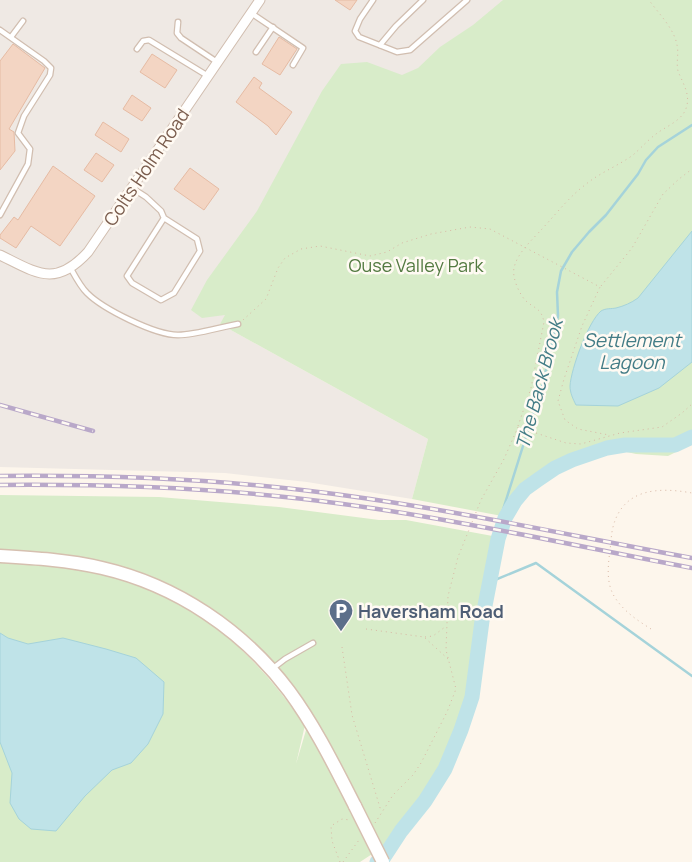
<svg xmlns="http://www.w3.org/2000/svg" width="692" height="862" font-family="Manrope,sans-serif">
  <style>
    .industrial { fill: #efe9e4 }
    .green { fill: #d8ecc9; fill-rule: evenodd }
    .water { fill: #bfe3e8; stroke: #a5d3da }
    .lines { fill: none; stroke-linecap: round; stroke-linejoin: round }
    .stream { stroke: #a5d3da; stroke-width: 2.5 }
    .river { stroke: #bfe3e8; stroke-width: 15 }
    .building { fill: #f3d5c3; stroke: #e6bba3 }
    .lane-casing { stroke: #d1beb0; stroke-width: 7 }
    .street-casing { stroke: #d1beb0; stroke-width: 11 }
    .secondary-casing { stroke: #d6c0b0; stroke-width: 15 }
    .path { stroke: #d9b8a5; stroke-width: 1; stroke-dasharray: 1 4; stroke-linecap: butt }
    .lane { stroke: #fff; stroke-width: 4.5 }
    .street { stroke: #fff; stroke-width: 9 }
    .secondary { stroke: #fff; stroke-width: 12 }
    .rail-casing { stroke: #b9a8c9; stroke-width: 4.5 }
    .rail { stroke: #fffaf3; stroke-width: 2.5; stroke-dasharray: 8; stroke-linecap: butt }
    .secondary-bridge-casing { stroke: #d6c0b0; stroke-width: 15; stroke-linecap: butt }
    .secondary-bridge { stroke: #fff; stroke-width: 12 }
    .labels { text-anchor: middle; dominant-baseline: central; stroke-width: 5; stroke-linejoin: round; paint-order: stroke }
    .street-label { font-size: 18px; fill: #7a5c4d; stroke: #fffaf3 }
    .park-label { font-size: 18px; fill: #537a41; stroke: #fffaf3 }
    .service-label { font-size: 18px; font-weight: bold; fill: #4e5e75; stroke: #fffaf3; text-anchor: start }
    .water-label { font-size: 19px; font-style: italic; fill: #437c86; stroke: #fffaf3 }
  </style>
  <rect width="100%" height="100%" fill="#fdf6ec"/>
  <path class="industrial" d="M0 0H536L220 324 428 439 412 499 307 482 225 473 0 467Z"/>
  <g class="green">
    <path d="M503 0H692V442L688 446 668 456 636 454 604 447 544 471 504 507 502 516 412 499 428 439 220 324 225 315 202 318 191 310 207 280 257 211 322 91 341 64 367 62 402 75 418 68 440 47 473 25Z"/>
    <path d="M0 495 159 497 279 507 379 520H406L498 537 469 695 462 722 449 765 437 785 392 841 360 862H0ZM229 630 309 720 296 764 305 725C281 692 256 661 225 635Z"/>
  </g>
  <g class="water">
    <path d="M692 231V362L659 388 618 406 576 405C573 399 570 393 570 386 571 369 588 322 601 311 606 308 611 309 616 308 624 306 631 303 638 298Z"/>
    <path d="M0 633 8 638 28 644 63 638 106 649 136 658 164 682 163 714 148 744 131 763 112 770 85 796 56 831 31 829 19 819 10 803 12 773 0 742Z"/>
  </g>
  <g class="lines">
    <g class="stream">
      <path d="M502 513 544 379 558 316 557 292 561 271 572 252 589 232 606 215 638 174 646 160 658 147 692 125"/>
      <path d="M490 582 536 563 692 676"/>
    </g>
    <path class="river" d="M377 862 384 857 401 831 425 801 445 769 461 730 472 697 482 621 498 539 505 518 515 501 525 489 539 479 555 468 572 460 607 448 625 445H675L692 437"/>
  </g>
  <g class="building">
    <path d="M335 0H357L350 10Z"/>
    <path d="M279 37 297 49 280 75 262 64Z"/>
    <path d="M13 44 45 68 9 129 14 132 15 151 0 170V61Z"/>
    <path d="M152 54 177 70 165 88 140 72Z"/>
    <path d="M254 77 262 83 259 88 292 112 276 135 268 126 236 102Z"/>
    <path d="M132 95 151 108 142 121 123 109Z"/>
    <path d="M103 122 129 139 121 152 95 135Z"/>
    <path d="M96 153 114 165 102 182 84 170Z"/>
    <path d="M53 166 95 196 60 246 31 226 16 248 0 238V235L14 217 18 220Z"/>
    <path d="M190 168 219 189 204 210 174 189Z"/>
  </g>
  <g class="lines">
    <defs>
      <g id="lane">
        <path d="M373 0 360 19 355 31 359 37 397 52 410 50 467 0"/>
        <path d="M251 13 303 48 293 65"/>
        <path d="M178 22 177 33 181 38 217 62"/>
        <path d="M0 30 44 61 51 68 50 75 24 116 18 133 30 149 28 164 0 215"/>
        <path d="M11 37 23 21"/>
        <path d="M380 45 396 26 423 0"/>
        <path d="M137 49 143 41 149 40 208 76"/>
        <path d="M256 52 273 27"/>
        <path d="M132 188 146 197 161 211 164 218 197 239 200 251 174 293 161 300 132 283 127 276 164 218"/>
        <path d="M70 267C75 276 80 286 87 293 103 309 155 335 178 335 196 335 220 327 238 324"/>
        <path d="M272 669 285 659 313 643"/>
      </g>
      <path id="street" d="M0 255C37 273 55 288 88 252L260 0"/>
      <path id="secondary" d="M0 556C34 558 68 560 102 568 176 585 243 630 289 691 315 726 335 767 355 806"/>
    </defs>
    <use href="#lane" class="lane-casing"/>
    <use href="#street" class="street-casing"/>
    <use href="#secondary" class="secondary-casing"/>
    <g class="path">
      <path d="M601 286 632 248 663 194 679 179 692 169"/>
      <path d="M243 320 266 299 278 268 285 258 301 249 320 246 370 256 387 252 402 243 431 234 470 227 490 229 600 287 582 326 564 379 558 401 565 420 578 429 609 435"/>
      <path d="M518 426 531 388 544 322C541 307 534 309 525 300 519 293 512 278 514 268 517 253 533 239 542 229 556 214 569 197 585 185 599 173 618 166 633 155 641 148 648 140 656 134 665 127 679 122 685 111 692 96 683 84 678 71 676 63 679 53 677 45 674 28 658 13 649 0"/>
      <path d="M366 629 424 637 448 659"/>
      <path d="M651 629C637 620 623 611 614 596 606 582 608 566 610 550 611 543 611 535 613 527 623 488 659 487 692 493"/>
      <path d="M425 637 433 636 445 627"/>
      <path d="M342 647 352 715 381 811"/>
      <path d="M375 823 393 795 413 775 421 763 447 712 456 689 446 650 448 596 458 557 481 500 504 459 518 427 566 443 581 444 620 433 662 427 682 413 692 404"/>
      <path d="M340 862 332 841 331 826 342 819 350 820"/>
      <path d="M343 862 359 840"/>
    </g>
    <use href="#lane" class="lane"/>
    <use href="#street" class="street"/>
    <use href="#secondary" class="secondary"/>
    <defs>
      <g id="rail">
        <path d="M0 405 93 431"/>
        <path d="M0 476C101 475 201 478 302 490 433 505 562 534 692 558"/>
        <path d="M0 485C114 484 229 488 343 504 460 520 576 546 692 568"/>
      </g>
    </defs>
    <use href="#rail" class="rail-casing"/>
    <use href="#rail" class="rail"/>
    <defs>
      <path id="secondary-bridge" d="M355 806 383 862"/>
    </defs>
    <use href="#secondary-bridge" class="secondary-bridge-casing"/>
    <use href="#secondary-bridge" class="secondary-bridge"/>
  </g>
  <defs>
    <symbol id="parking-pin" viewBox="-11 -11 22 30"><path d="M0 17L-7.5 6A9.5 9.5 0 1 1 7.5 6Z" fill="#5c6f8a" stroke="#fffaf3"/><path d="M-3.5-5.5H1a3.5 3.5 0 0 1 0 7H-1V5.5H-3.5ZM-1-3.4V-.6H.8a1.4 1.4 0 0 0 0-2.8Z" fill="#fff"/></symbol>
  </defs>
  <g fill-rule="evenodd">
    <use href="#parking-pin" x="327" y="597" width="28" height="38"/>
  </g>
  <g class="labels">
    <g class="street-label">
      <text transform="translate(146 167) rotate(-56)">Colts Holm Road</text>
    </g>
    <g class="park-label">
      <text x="416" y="265">Ouse Valley Park</text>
    </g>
    <g class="service-label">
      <text x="358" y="611">Haversham Road</text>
    </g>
    <g class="water-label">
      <text x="632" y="340">Settlement<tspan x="632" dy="22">Lagoon</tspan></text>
      <text transform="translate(539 384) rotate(-75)">The Back Brook</text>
    </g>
  </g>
</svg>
